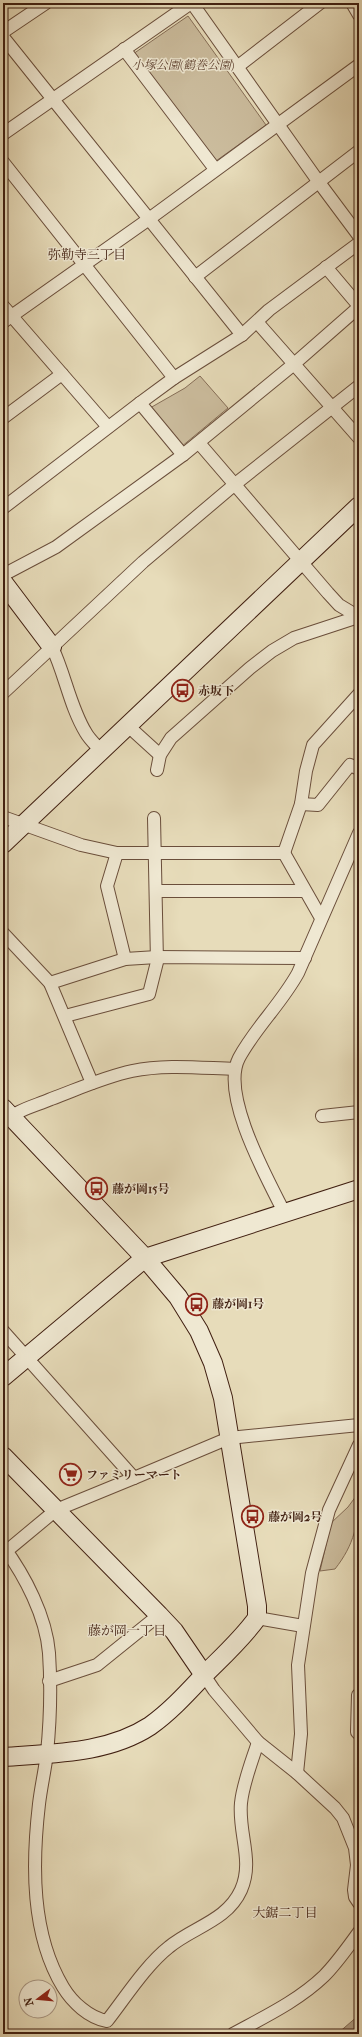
<svg xmlns="http://www.w3.org/2000/svg" width="362" height="2037" font-family="'IM FELL French Canon','Noto Serif JP',serif">
  <style>
    .green { fill: #cbbc9d; stroke: #866e57 }
    .water { fill: #ae9c81; stroke: #826a54 }
    .lines { fill: none; stroke-linecap: round; stroke-linejoin: round }
    .street-casing { stroke: #6a4e3b; stroke-width: 14 }
    .secondary-casing { stroke: #401f11; stroke-width: 20 }
    .street { stroke: #efe8d2; stroke-width: 12 }
    .secondary { stroke: #efe8d2; stroke-width: 18 }
    .labels { text-anchor: middle; dominant-baseline: central; stroke-width: 3; stroke-linejoin: round; paint-order: stroke }
    .park-label { font-size: 12px; font-style: italic; fill: #634634; stroke: #efe8d2 }
    .poi-label { font-size: 12px; font-weight: bold; fill: #401f11; stroke: #efe8d2; text-anchor: start }
    .neighbourhood-label { font-size: 13px; fill: #401f11; stroke: #efe8d2 }
  </style>
  <rect width="100%" height="100%" fill="#e7dcba"/>
  <filter id="stains"><feTurbulence type="fractalNoise" baseFrequency=".005" numOctaves="4"/><feColorMatrix values="0 0 0 0 .2 0 0 0 0 .09 0 0 0 0 .02 0 0 0 .5 -.17"/></filter>
  <radialGradient id="worn" r=".72"><stop offset=".6" stop-color="#630" stop-opacity="0"/><stop offset="1" stop-color="#630" stop-opacity=".3"/></radialGradient>
  <g class="green">
    <path d="M188 16 266 125 216 161 133 54Z"/>
    <path d="M200 376 228 408 181 447 150 408 185 388Z"/>
    <path d="M359 1492C359 1523 354 1545 335 1569L320 1571 331 1523 348 1507Z"/>
  </g>
  <path class="water" d="M359 2015V2034H337Z"/>
  <g class="lines">
    <defs>
      <g id="street">
        <path d="M192 3 318 181 359 236"/>
        <path d="M352 3 359 15"/>
        <path d="M3 32 46 3"/>
        <path d="M3 37 242 335"/>
        <path d="M124 49 215 169"/>
        <path d="M237 67 320 3"/>
        <path d="M3 134 191 3"/>
        <path d="M3 162 174 378"/>
        <path d="M326 267 359 306"/>
        <path d="M195 277 359 151"/>
        <path d="M3 306 108 427"/>
        <path d="M3 322 149 219 359 65"/>
        <path d="M257 322 359 438"/>
        <path d="M140 403 183 455"/>
        <path d="M3 418 62 374"/>
        <path d="M199 443 328 593 339 605 359 617"/>
        <path d="M3 508 140 403 174 378 242 335 269 310 359 243"/>
        <path d="M3 575 56 547 183 455 294 364 359 307"/>
        <path d="M52 647C65 674 70 707 86 733 90 740 97 746 102 752"/>
        <path d="M3 693 143 562 234 485 359 386"/>
        <path d="M127 725 160 755"/>
        <path d="M157 770 160 755 171 738 250 668 272 651 294 638 358 617"/>
        <path d="M301 804 318 805 350 765 359 769"/>
        <path d="M3 817 81 845 117 853H284L321 918"/>
        <path d="M117 853 107 886 125 959"/>
        <path d="M284 853 301 804 306 771 313 745 359 694"/>
        <path d="M157 891H305"/>
        <path d="M3 933 50 983 92 1083"/>
        <path d="M50 983 125 959 157 957 305 958"/>
        <path d="M65 1016 149 994 157 962 154 818"/>
        <path d="M322 1116 359 1112"/>
        <path d="M3 1123C16 1110 35 1106 51 1099 78 1089 104 1077 132 1071 165 1064 201 1068 235 1069"/>
        <path d="M284 1212C267 1178 220 1094 239 1058 255 1028 281 1004 298 973L359 833"/>
        <path d="M3 1331 134 1478 229 1438 359 1425"/>
        <path d="M3 1546C25 1576 46 1616 49 1653 51 1683 50 1723 47 1753 45 1770 41 1787 39 1804 32 1864 31 1934 63 1987 72 2002 89 2018 107 2021 125 1998 146 1965 169 1947 193 1927 227 1921 241 1890 254 1861 238 1833 241 1803 243 1783 252 1761 258 1742"/>
        <path d="M3 1554 56 1510 134 1478"/>
        <path d="M257 1618 303 1626"/>
        <path d="M204 1675 214 1690 258 1742 297 1773 335 1808 343 1818 355 1848 357 1865 354 1890 355 1897 359 1903"/>
        <path d="M49 1681 97 1665 159 1615"/>
        <path d="M358 1695 357 1732 359 1734"/>
        <path d="M297 1773 301 1734 298 1665 312 1573 329 1510 359 1445"/>
        <path d="M233 2034C264 2017 298 2001 324 1976 337 1963 348 1947 359 1932"/>
      </g>
      <g id="secondary">
        <path d="M3 582 52 647"/>
        <path d="M3 844 359 506"/>
        <path d="M3 1108 145 1258 178 1297 199 1331 213 1363 223 1398 257 1606V1618C242 1639 223 1656 205 1674 188 1692 171 1711 150 1726 107 1754 53 1753 3 1757"/>
        <path d="M3 1377 145 1258 359 1189"/>
        <path d="M3 1456 159 1615 174 1631 204 1675"/>
      </g>
    </defs>
    <use href="#street" class="street-casing"/>
    <use href="#secondary" class="secondary-casing"/>
    <use href="#street" class="street"/>
    <use href="#secondary" class="secondary"/>
  </g>
  <defs>
    <symbol id="bus-ring" viewBox="-11 -11 22 22"><circle r="9.5" fill="#efe8d2" stroke="#8f2418" stroke-width="1.5"/><path d="M-5-6H5V4H4V6H2V4H-2V6H-4V4H-5ZM-3.5-4V0h7V-4ZM-3.5 1.2v1.5H-2V1.2ZM2 1.2v1.5H3.5V1.2Z" fill="#8f2418"/></symbol>
    <symbol id="supermarket-ring" viewBox="-11 -11 22 22"><circle r="9.5" fill="#efe8d2" stroke="#8f2418" stroke-width="1.5"/><path d="M-6-5.5h2.5l.6 2H6L4.5 2H-2.5L-4.4-4H-6ZM-1.5 3.2a1.3 1.3 0 1 0 .1 0ZM3 3.2a1.3 1.3 0 1 0 .1 0Z" fill="#8f2418"/></symbol>
  </defs>
  <g fill-rule="evenodd">
    <use href="#bus-ring" x="170" y="678" width="25" height="25"/>
    <use href="#bus-ring" x="84" y="1176" width="25" height="25"/>
    <use href="#bus-ring" x="184" y="1292" width="25" height="25"/>
    <use href="#supermarket-ring" x="58" y="1462" width="25" height="25"/>
    <use href="#bus-ring" x="240" y="1504" width="25" height="25"/>
  </g>
  <g class="labels">
    <g class="park-label">
      <text x="183" y="65">小塚公園(鶴巻公園)</text>
    </g>
    <g class="poi-label">
      <text x="198" y="691">赤坂下</text>
      <text x="112" y="1189">藤が岡15号</text>
      <text x="212" y="1304">藤が岡1号</text>
      <text x="86" y="1475">ファミリーマート</text>
      <text x="268" y="1517">藤が岡2号</text>
    </g>
    <g class="neighbourhood-label">
      <text x="87" y="254">弥勒寺三丁目</text>
      <text x="127" y="1630">藤が岡一丁目</text>
      <text x="285" y="1912">大鋸二丁目</text>
    </g>
  </g>
  <rect width="362" height="2037" fill="none" stroke="#e7dcba" stroke-width="16"/>
  <rect x="4" y="4" width="354" height="2029" fill="none" stroke="#401f11" stroke-width="2"/>
  <rect x="8" y="8" width="346" height="2021" fill="none" stroke="#401f11"/>
  <g transform="translate(38 1999) rotate(254)"><circle r="19" fill="#efe8d2" stroke="#a99885"/>
  <path d="M0-3L7 15L0 10L-7 15Z" fill="#8f2418"/>
  <text y="-6" font-size="11" font-weight="bold" text-anchor="middle" fill="#401f11">N</text>
  </g>
  <rect width="100%" height="100%" filter="url(#stains)"/>
  <rect width="100%" height="100%" fill="url(#worn)"/>
</svg>
